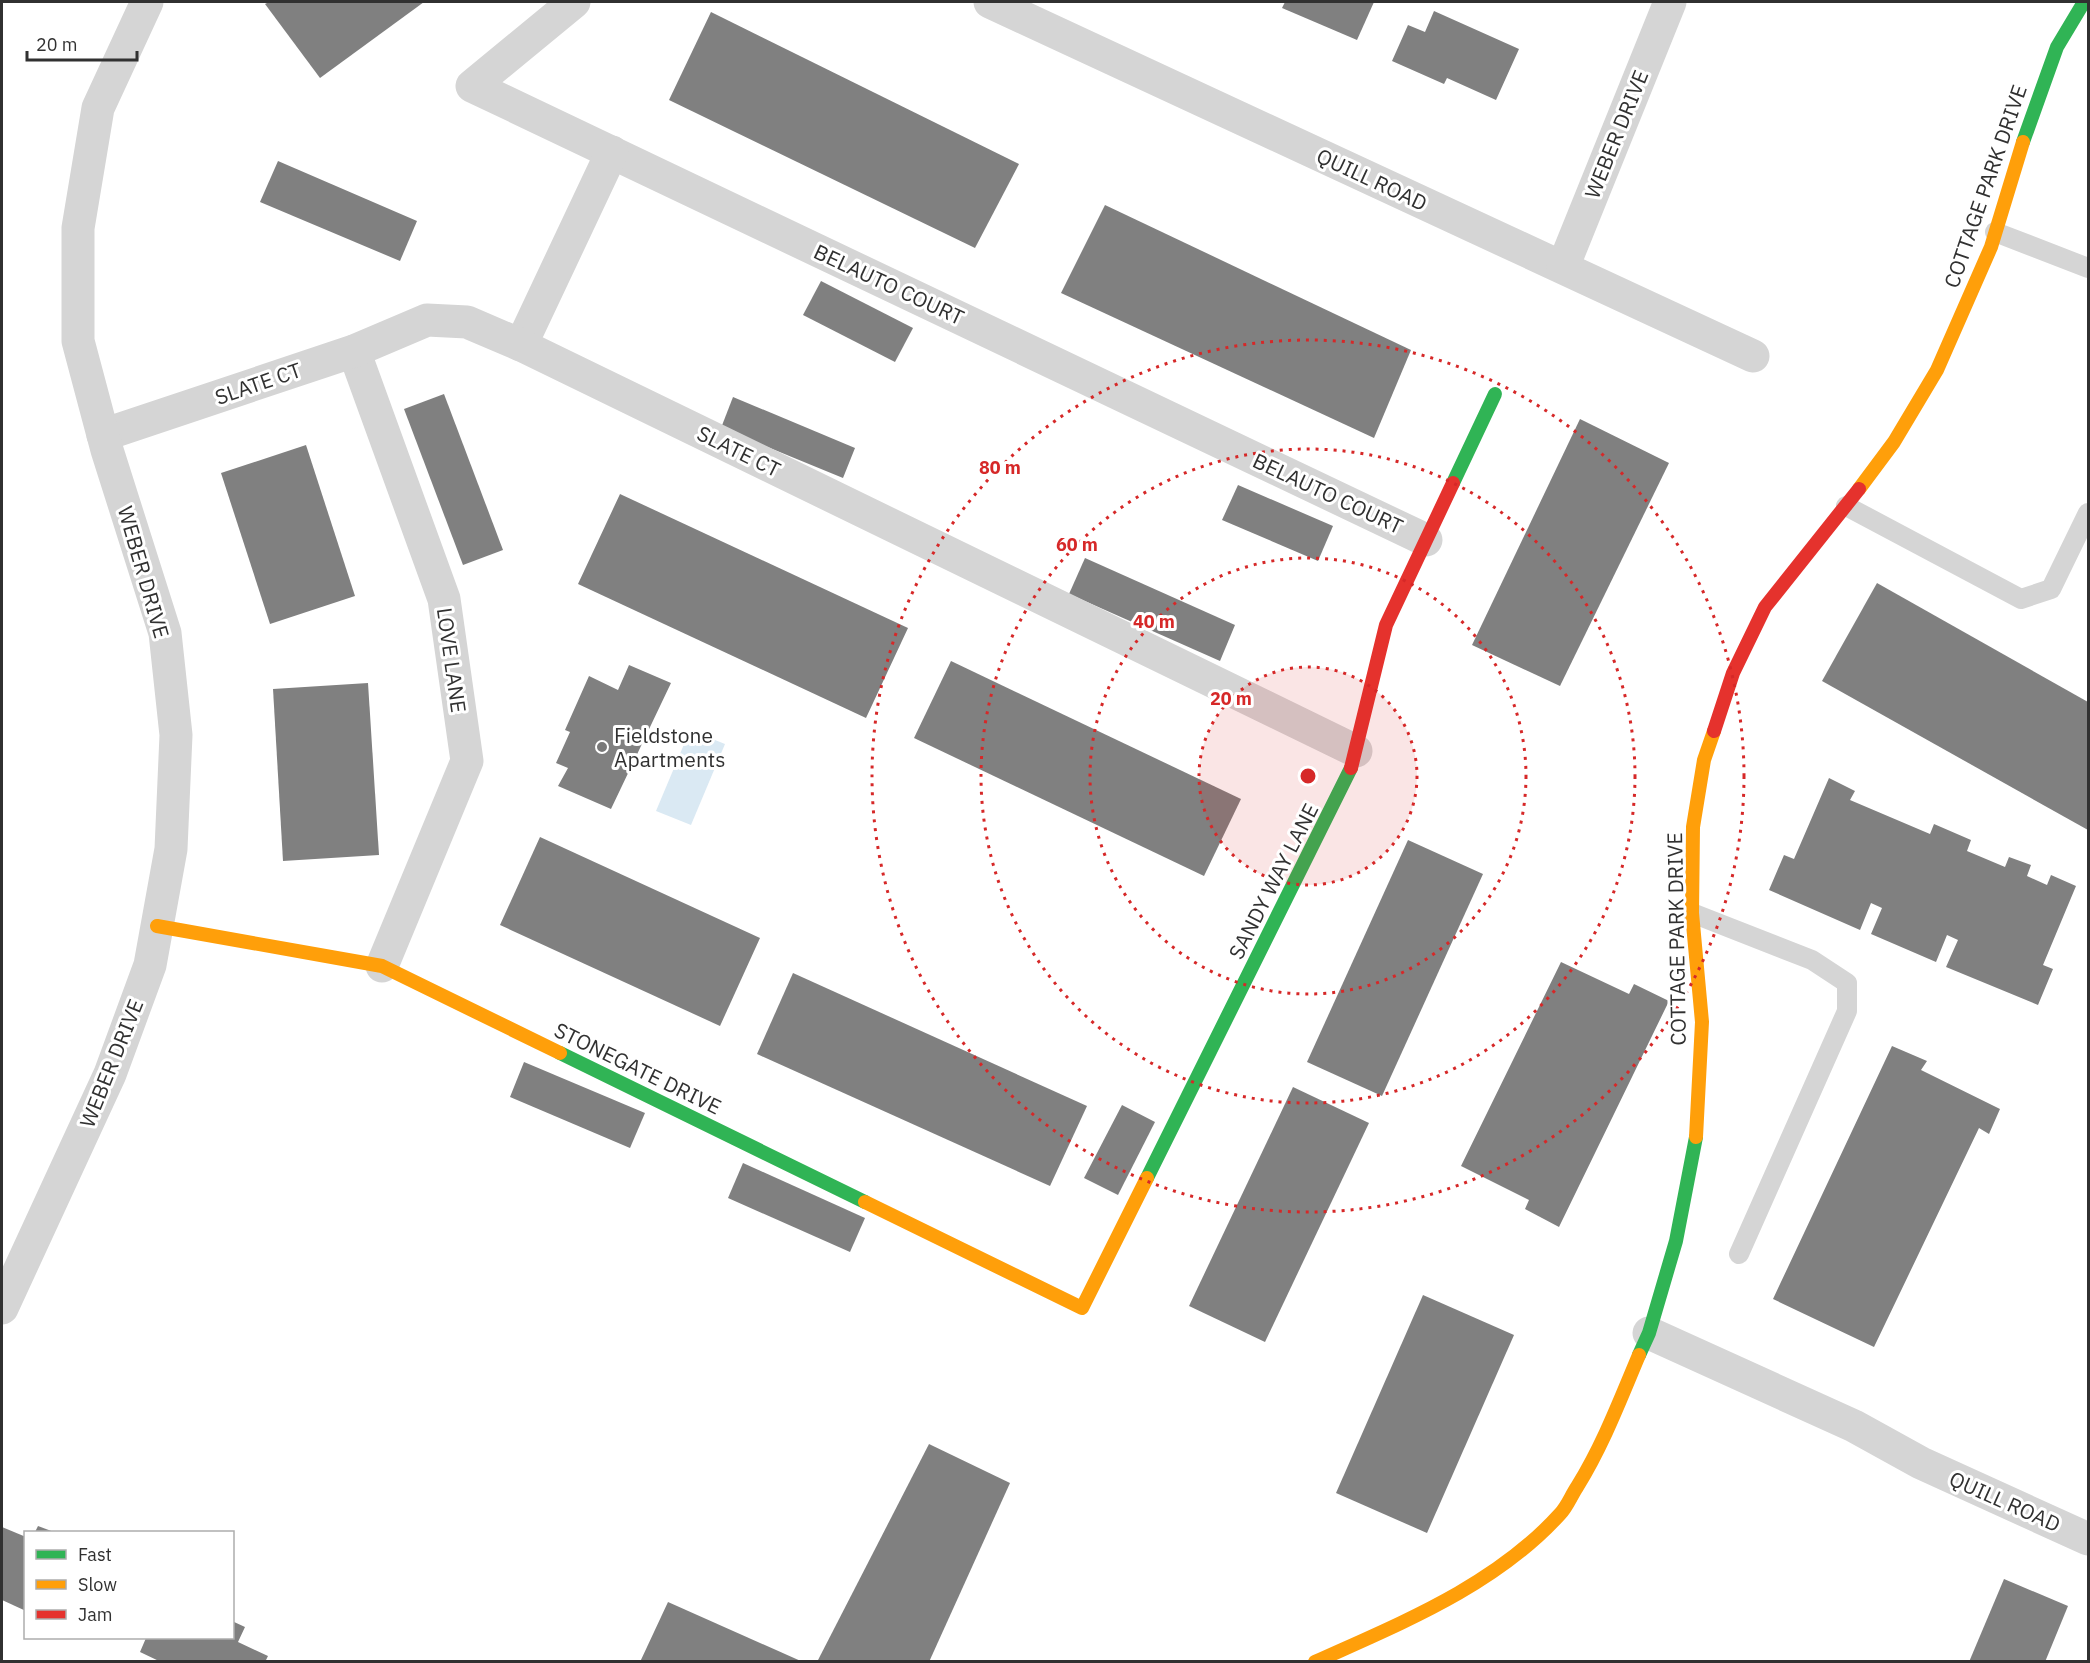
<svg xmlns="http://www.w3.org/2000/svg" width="2090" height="1663" font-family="'IBM Plex Sans',sans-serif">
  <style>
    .water { fill: #dae9f3 }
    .building { fill: #808080 }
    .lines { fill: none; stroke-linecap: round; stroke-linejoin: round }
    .lane { stroke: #d5d5d5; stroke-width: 20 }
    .street { stroke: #d5d5d5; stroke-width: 33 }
    .fast { stroke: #30b455; stroke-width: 14 }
    .slow { stroke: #ff9f0a; stroke-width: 14 }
    .jam { stroke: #e5322d; stroke-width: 14 }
    .ring { fill: none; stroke: #d62828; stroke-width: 3; stroke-dasharray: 3 6 }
    .poi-dot { fill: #797979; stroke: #fff; stroke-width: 2 }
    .labels { text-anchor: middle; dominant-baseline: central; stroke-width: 6; stroke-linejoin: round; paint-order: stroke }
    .street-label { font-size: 21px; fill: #313131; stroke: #fff }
    .poi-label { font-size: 21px; fill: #313131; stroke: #fff; text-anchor: start }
    .centre { fill: #d62828; stroke: #fff; stroke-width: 3 }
    .ring-label { font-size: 18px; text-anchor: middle; font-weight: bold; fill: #d62828; stroke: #fff; stroke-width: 6; stroke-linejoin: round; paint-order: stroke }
  </style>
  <rect width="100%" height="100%" fill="#fff"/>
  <path class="water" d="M690 730 725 744 691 825 656 811Z"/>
  <g class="building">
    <path d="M269 2H424L320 78 265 4Z"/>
    <path d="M1285 2H1374L1357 40 1282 8Z"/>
    <path d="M1434 11 1519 49 1496 100 1447 78 1444 84 1392 61 1408 25 1425 32Z"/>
    <path d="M711 12 1019 164 975 248 669 100Z"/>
    <path d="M278 161 417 221 400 261 260 202Z"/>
    <path d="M1105 205 1411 350 1374 438 1061 293Z"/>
    <path d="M821 281 913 328 895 362 803 315Z"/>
    <path d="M444 394 503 550 463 565 404 409Z"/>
    <path d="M733 397 855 448 843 478 721 428Z"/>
    <path d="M1580 419 1669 463 1560 686 1472 645Z"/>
    <path d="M306 445 355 596 270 624 221 473Z"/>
    <path d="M1238 485 1333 526 1318 561 1222 520Z"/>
    <path d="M620 494 908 628 866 718 578 584Z"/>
    <path d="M1085 558 1235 625 1220 661 1069 594Z"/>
    <path d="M1877 583 2088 702V830L1822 681Z"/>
    <path d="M951 661 1241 799 1204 876 914 738Z"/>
    <path d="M629 665 671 683 611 809 558 786 568 768 556 763 570 732 565 730 589 676 618 690Z"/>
    <path d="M368 683 379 855 283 861 273 689Z"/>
    <path d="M1829 778 1855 791 1850 800 1930 834 1934 824 1971 840 1967 851 2005 867 2009 857 2031 865 2027 876 2047 885 2051 875 2076 886 2043 965 2053 969 2038 1005 1946 967 1958 940 1947 935 1936 962 1871 934 1882 908 1871 903 1860 930 1769 890 1784 855 1794 859Z"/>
    <path d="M540 837 760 938 720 1026 500 925Z"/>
    <path d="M1408 840 1483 874 1382 1096 1307 1062Z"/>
    <path d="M1561 962 1629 994 1634 984 1669 1001 1559 1227 1525 1209 1529 1200 1461 1166Z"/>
    <path d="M793 973 1087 1106 1050 1186 757 1054Z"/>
    <path d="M1892 1046 1927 1061 1921 1070 2000 1109 1989 1134 1979 1128 1874 1347 1773 1299Z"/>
    <path d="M524 1062 645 1113 630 1148 510 1097Z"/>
    <path d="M1293 1087 1369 1123 1265 1342 1189 1306Z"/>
    <path d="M1122 1105 1155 1122 1118 1195 1084 1178Z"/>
    <path d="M743 1163 865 1218 850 1252 728 1198Z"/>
    <path d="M1423 1295 1514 1335 1427 1533 1336 1493Z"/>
    <path d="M929 1444 1010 1483 929 1662H817Z"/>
    <path d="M38 1526 54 1532H35Z"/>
    <path d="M2 1527 26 1537V1611L2 1600Z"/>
    <path d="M2004 1579 2068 1606 2045 1662H1969Z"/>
    <path d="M668 1602 803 1662H640Z"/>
    <path d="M232 1621 245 1627 238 1642 268 1656 265 1662H161L140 1652 146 1638H232Z"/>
  </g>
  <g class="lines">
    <g class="lane">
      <path d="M1995 232 2088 268"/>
      <path d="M1846 506 2021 599 2051 589 2088 513"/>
      <path d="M1692 913 1812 960 1847 983V1011L1739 1254"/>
    </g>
    <g class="street">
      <path d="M574 2 472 86 1426 540"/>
      <path d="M990 2 1753 356"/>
      <path d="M1563 267 1670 2"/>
      <path d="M521 345 612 152"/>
      <path d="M354 351 444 599 467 761 382 966"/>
      <path d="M103 435 354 351 427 320 467 322 521 345 1356 751"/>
      <path d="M2 1308 110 1074 150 965 171 849 176 735 165 633 107 450 78 341V228L98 108 147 2"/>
      <path d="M1649 1333 1854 1426 1921 1463 2088 1539"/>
    </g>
    <g class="fast">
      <path d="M2023 142 2057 47 2084 2"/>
      <path d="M1453 483 1495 394"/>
      <path d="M560 1053 865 1202"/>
      <path d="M1147 1178 1351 768"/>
      <path d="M1639 1355 1649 1333 1676 1241 1696 1137"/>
    </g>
    <g class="slow">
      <path d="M1859 489 1894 442 1937 370 1991 247 2023 142"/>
      <path d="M157 926 382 966 560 1053"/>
      <path d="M1696 1137 1702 1022 1692 913 1693 827 1704 760 1714 731"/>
      <path d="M865 1202 1082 1308 1147 1178"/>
      <path d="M1315 1662C1401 1623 1495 1586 1560 1514 1567 1507 1571 1496 1577 1487 1603 1445 1620 1400 1639 1355"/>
    </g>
    <g class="jam">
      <path d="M1714 731 1733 673 1765 607 1859 489"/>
      <path d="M1351 768 1386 625 1453 483"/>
    </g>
  </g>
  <circle cx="1308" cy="776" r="109" fill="#d62828" fill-opacity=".12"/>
  <g class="ring">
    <circle cx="1308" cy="776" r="109"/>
    <circle cx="1308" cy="776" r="218"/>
    <circle cx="1308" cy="776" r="327"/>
    <circle cx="1308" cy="776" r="436"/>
  </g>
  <circle class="poi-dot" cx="602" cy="747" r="6"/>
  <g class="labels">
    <g class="street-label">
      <text transform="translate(1616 134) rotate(-68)">WEBER DRIVE</text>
      <text transform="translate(1372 179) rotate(25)">QUILL ROAD</text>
      <text transform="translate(1985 186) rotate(-71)">COTTAGE PARK DRIVE</text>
      <text transform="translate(889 284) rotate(25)">BELAUTO COURT</text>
      <text transform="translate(258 383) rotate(-19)">SLATE CT</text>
      <text transform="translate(739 451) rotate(26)">SLATE CT</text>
      <text transform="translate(1328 493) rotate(25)">BELAUTO COURT</text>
      <text transform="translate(144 572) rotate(74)">WEBER DRIVE</text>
      <text transform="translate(452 660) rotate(82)">LOVE LANE</text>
      <text transform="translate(1273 881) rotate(-63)">SANDY WAY LANE</text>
      <text transform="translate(1676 939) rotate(-91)">COTTAGE PARK DRIVE</text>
      <text transform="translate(111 1063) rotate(-68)">WEBER DRIVE</text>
      <text transform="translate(638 1068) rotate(26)">STONEGATE DRIVE</text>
      <text transform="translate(2005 1501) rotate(24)">QUILL ROAD</text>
    </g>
    <g class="poi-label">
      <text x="614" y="735">Fieldstone<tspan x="614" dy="24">Apartments</tspan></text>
    </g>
  </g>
  <circle cx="1308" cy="776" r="9" class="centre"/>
  <g class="ring-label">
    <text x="1000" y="474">80 m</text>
    <text x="1077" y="551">60 m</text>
    <text x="1154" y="628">40 m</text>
    <text x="1231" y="705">20 m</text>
  </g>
  <rect width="2090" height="1663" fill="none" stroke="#313131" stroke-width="6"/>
  <rect x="24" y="1531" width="210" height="108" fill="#ffffff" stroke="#adadad" stroke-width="1.5"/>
  <rect x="36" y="1550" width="30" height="9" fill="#30b455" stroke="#adadad" stroke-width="1.5"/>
  <text x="78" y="1561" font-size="18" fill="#313131">Fast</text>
  <rect x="36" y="1580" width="30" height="9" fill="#ff9f0a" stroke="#adadad" stroke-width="1.5"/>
  <text x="78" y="1591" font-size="18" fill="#313131">Slow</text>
  <rect x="36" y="1610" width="30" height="9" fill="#e5322d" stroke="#adadad" stroke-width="1.5"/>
  <text x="78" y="1621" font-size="18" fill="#313131">Jam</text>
  <path d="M27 51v9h110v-9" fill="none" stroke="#313131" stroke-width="3"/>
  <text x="36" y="51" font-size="18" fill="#313131" stroke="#ffffff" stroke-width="4.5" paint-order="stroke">20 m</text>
</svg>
